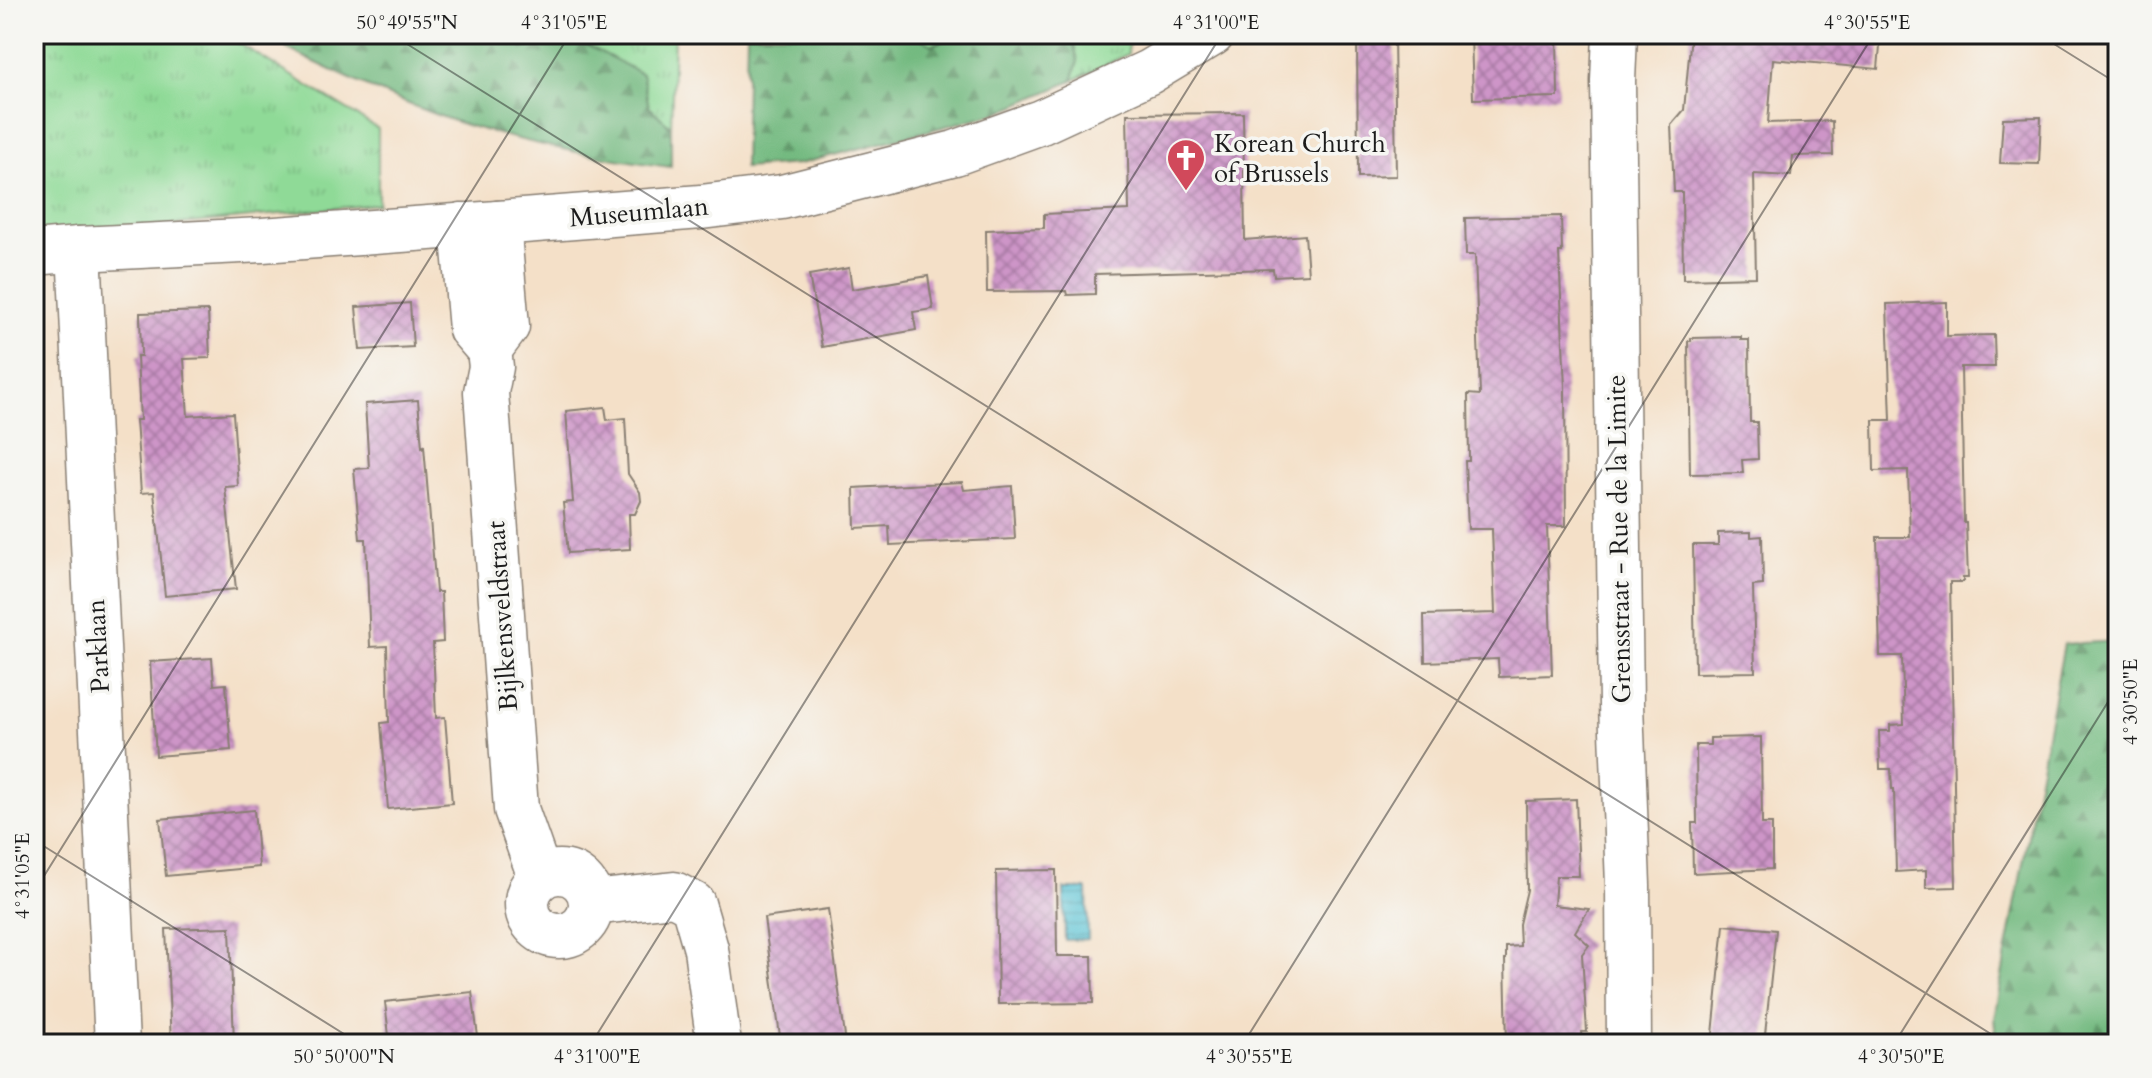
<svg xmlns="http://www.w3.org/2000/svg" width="2152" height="1078" font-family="Cardo,serif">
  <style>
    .grass { fill: url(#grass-tufts); stroke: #567b5a; stroke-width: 2 }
    .forest { fill: url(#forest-firs); stroke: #486b4e; stroke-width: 2 }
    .water { fill: url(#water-rules); stroke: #3c7079; stroke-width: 2 }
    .building { fill: url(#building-cross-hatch) }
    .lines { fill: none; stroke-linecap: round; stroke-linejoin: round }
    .minor-casing { stroke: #887e72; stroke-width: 47 }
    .tertiary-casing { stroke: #887e72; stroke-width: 47 }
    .minor { stroke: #fff; stroke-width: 44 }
    .tertiary { stroke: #fff; stroke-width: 44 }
    .ticks { fill: none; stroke: #1c1c1c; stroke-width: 2; stroke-opacity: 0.45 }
    .labels { text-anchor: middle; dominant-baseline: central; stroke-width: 7; stroke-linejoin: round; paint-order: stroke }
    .poi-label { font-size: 26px; fill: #1c1c1c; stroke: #f6f6f2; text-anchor: start }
    .street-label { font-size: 26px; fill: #1c1c1c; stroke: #f6f6f2 }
    .neatline { fill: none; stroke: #1c1c1c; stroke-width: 3 }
    .ticks-label { font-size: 20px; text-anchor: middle; fill: #1c1c1c }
  </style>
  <defs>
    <pattern id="grass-tufts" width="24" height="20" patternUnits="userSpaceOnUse" patternTransform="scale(2)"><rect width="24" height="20" fill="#8fda97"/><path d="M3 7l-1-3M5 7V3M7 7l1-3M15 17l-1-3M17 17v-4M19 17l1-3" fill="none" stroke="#7bba82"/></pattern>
    <pattern id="forest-firs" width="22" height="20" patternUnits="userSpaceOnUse" patternTransform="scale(2)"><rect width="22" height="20" fill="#73ba80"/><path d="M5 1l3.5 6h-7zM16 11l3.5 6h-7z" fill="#5e9668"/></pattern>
    <pattern id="water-rules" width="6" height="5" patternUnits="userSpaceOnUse" patternTransform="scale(2)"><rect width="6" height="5" fill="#5bc4d6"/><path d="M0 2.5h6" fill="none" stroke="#4fa8b7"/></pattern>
    <pattern id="building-cross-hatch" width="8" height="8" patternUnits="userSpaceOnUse" patternTransform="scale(2)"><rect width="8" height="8" fill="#ce95c8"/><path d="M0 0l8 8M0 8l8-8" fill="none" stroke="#a679a2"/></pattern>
  </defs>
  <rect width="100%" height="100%" fill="#f6f6f2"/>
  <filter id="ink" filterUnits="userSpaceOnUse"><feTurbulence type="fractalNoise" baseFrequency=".0125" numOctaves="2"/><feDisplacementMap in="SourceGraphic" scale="16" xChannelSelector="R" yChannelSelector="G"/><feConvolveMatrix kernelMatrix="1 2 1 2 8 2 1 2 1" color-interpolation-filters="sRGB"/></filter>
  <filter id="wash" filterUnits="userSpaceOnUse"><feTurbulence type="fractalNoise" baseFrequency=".006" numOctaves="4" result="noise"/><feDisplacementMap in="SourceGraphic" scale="32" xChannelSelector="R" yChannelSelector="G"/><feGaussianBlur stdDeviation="1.8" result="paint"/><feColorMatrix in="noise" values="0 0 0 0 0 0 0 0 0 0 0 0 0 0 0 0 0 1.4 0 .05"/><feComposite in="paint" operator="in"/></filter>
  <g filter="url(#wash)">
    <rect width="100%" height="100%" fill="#f4e0c8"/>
    <g class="grass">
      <path d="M34 34H224L378 129V204L34 239Z"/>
      <path d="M519 34H674L671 127 649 107 642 74 605 55 571 40 523 49Z"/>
      <path d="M914 34H962L931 45Z"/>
      <path d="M1071 34H1129L1128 54 1072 81 1078 61Z"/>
    </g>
    <g class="forest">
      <path d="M286 34H519L523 49C530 45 539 38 546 37 577 35 615 60 642 74L649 107 671 127V167C601 158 533 145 466 125 404 105 344 77 286 48Z"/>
      <path d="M747 34H914L932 45 962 34H1071L1078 61 1072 81 997 113 799 164 744 168Z"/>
      <path d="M2118 641V1044H1997L1994 1018 2064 644Z"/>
    </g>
    <g class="water">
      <path d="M1064 889H1087L1088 939 1065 940Z"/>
      <path d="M619 1033 621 1044H567V1040Z"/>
    </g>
    <g id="blocks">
      <g class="building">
        <path d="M1357 34H1394L1396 176 1358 177Z"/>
        <path d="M1471 34H1557L1558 97 1473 99Z"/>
        <path d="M1691 34H1881L1878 69 1773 59 1768 123 1832 121 1833 155 1793 156 1791 176 1754 174 1756 277 1683 279 1682 192H1674L1671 125 1684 110Z"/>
        <path d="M1243 113 1245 240 1305 235 1308 274 1274 276 1273 269 1095 274V294L1067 295 1066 291 987 292 986 230 1044 228V214L1129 210 1127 114Z"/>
        <path d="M2041 117 2039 164 2000 163 2003 118Z"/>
        <path d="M1561 216 1562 252H1559L1565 388 1566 526H1547L1552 675 1499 677 1498 659 1425 662 1424 615 1495 613 1492 529H1468L1465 461H1469L1468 394 1480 395 1475 255H1466L1465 218Z"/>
        <path d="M849 268 852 289 928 276 933 309 913 312 916 330 822 347 809 275Z"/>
        <path d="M1947 302V336L1994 335 1995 367H1961L1964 523H1966L1968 578H1963V582H1950L1956 887 1926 888V870L1896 872 1894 789H1892L1891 769H1880L1879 731H1890V725L1904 724 1902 656H1880L1877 537H1910L1908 470 1874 471 1873 420H1891L1887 304Z"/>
        <path d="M410 303 413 347 360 350 356 307Z"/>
        <path d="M208 311 210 358 184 359 188 416 233 413 238 486 225 487 236 589 165 596 154 492 141 493 136 420H140L137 356H141L140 313Z"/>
        <path d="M1741 337V340H1749L1750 422H1757L1758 459 1742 460 1743 473 1690 474 1688 341H1691V338Z"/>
        <path d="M418 400 422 447 424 446 436 592H441L443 642 433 643 436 718 445 717 452 803 388 809 381 723 389 722 387 646 370 647 366 539H360L354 469 369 468 365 404Z"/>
        <path d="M605 407 607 420 625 418 628 474 640 492 641 501 635 514H629L630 549 568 553 563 503 573 502 566 411Z"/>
        <path d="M962 482 964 490 1012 486 1015 539 890 545 889 526 855 528 854 488Z"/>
        <path d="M1751 532V537L1762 536 1763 585 1753 586 1755 672 1695 673 1693 545H1718V533Z"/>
        <path d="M212 658 214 685 226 684 231 750 156 756 150 662Z"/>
        <path d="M1761 737 1762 824H1772V869L1693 873 1692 823H1697L1696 745H1710V738Z"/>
        <path d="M1576 799 1579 876H1556L1554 905 1589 909 1575 932 1589 945 1582 954 1587 1032H1582L1583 1044H1507L1505 959H1506V947L1520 946 1519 924 1527 890 1526 801Z"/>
        <path d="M254 810 259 867 166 876 160 819Z"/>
        <path d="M1056 870 1057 956H1092L1093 1003 998 1004 996 871Z"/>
        <path d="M828 909 846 1044H781L764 918Z"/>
        <path d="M1724 925 1776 930 1764 1044H1712Z"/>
        <path d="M230 927 234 1044H171L166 929Z"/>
        <path d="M472 992 479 1044H390L385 1002Z"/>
      </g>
    </g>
  </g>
  <g filter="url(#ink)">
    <use href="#blocks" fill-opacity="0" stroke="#887e72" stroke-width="2"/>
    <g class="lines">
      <defs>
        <g id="minor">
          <path d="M462 225 471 329 489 350 491 367 486 392 516 809 540 877"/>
          <path d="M79 249 117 1044"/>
          <path d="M34 253 79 249 262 240 498 223 701 207 782 197 955 153 1041 122 1149 72 1212 34"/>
          <path d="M489 350 507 326 498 223"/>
          <circle cx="559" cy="904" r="32"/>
          <path d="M592 903 674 894 693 904 706 949 719 1044"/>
        </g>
        <path id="tertiary" d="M1615 34 1613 81 1621 705 1628 885 1629 1044"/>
      </defs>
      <use href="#minor" class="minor-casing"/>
      <use href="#tertiary" class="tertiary-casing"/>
      <use href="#minor" class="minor"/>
      <use href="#tertiary" class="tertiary"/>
    </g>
  </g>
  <path class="ticks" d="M391 34 2007 1044M2038 34 2118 84M34 840 360 1044M34 892 570 34M591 1044 1222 34M1243 1044 1874 34M1894 1044 2118 686"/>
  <defs>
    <symbol id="church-pin" viewBox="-11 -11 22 30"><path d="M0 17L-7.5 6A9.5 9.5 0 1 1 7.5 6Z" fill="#d1495b" stroke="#f6f6f2"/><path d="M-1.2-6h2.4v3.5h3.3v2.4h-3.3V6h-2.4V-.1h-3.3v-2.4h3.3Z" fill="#fff"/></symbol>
  </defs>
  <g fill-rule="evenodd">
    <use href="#church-pin" x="1164" y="136" width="44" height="60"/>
  </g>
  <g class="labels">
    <g class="poi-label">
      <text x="1214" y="143">Korean Church<tspan x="1214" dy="30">of Brussels</tspan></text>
    </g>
    <g class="street-label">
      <text transform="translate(639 212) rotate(-5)">Museumlaan</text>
      <text transform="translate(1619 539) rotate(-91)">Grensstraat - Rue de la Limite</text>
      <text transform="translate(502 616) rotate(-94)">Bijlkensveldstraat</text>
      <text transform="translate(98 646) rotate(-93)">Parklaan</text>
    </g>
  </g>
  <rect width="2152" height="1078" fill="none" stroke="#f6f6f2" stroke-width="88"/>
  <rect x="44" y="44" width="2064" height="990" class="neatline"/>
  <g class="ticks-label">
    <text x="407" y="29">50°49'55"N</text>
    <text x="564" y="29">4°31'05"E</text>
    <text x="1216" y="29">4°31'00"E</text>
    <text x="1867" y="29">4°30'55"E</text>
    <text transform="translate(2130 702) rotate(-90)" y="7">4°30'50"E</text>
    <text transform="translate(22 876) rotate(-90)" y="7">4°31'05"E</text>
    <text x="344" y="1063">50°50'00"N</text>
    <text x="597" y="1063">4°31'00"E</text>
    <text x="1249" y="1063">4°30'55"E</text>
    <text x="1901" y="1063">4°30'50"E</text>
  </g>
</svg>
